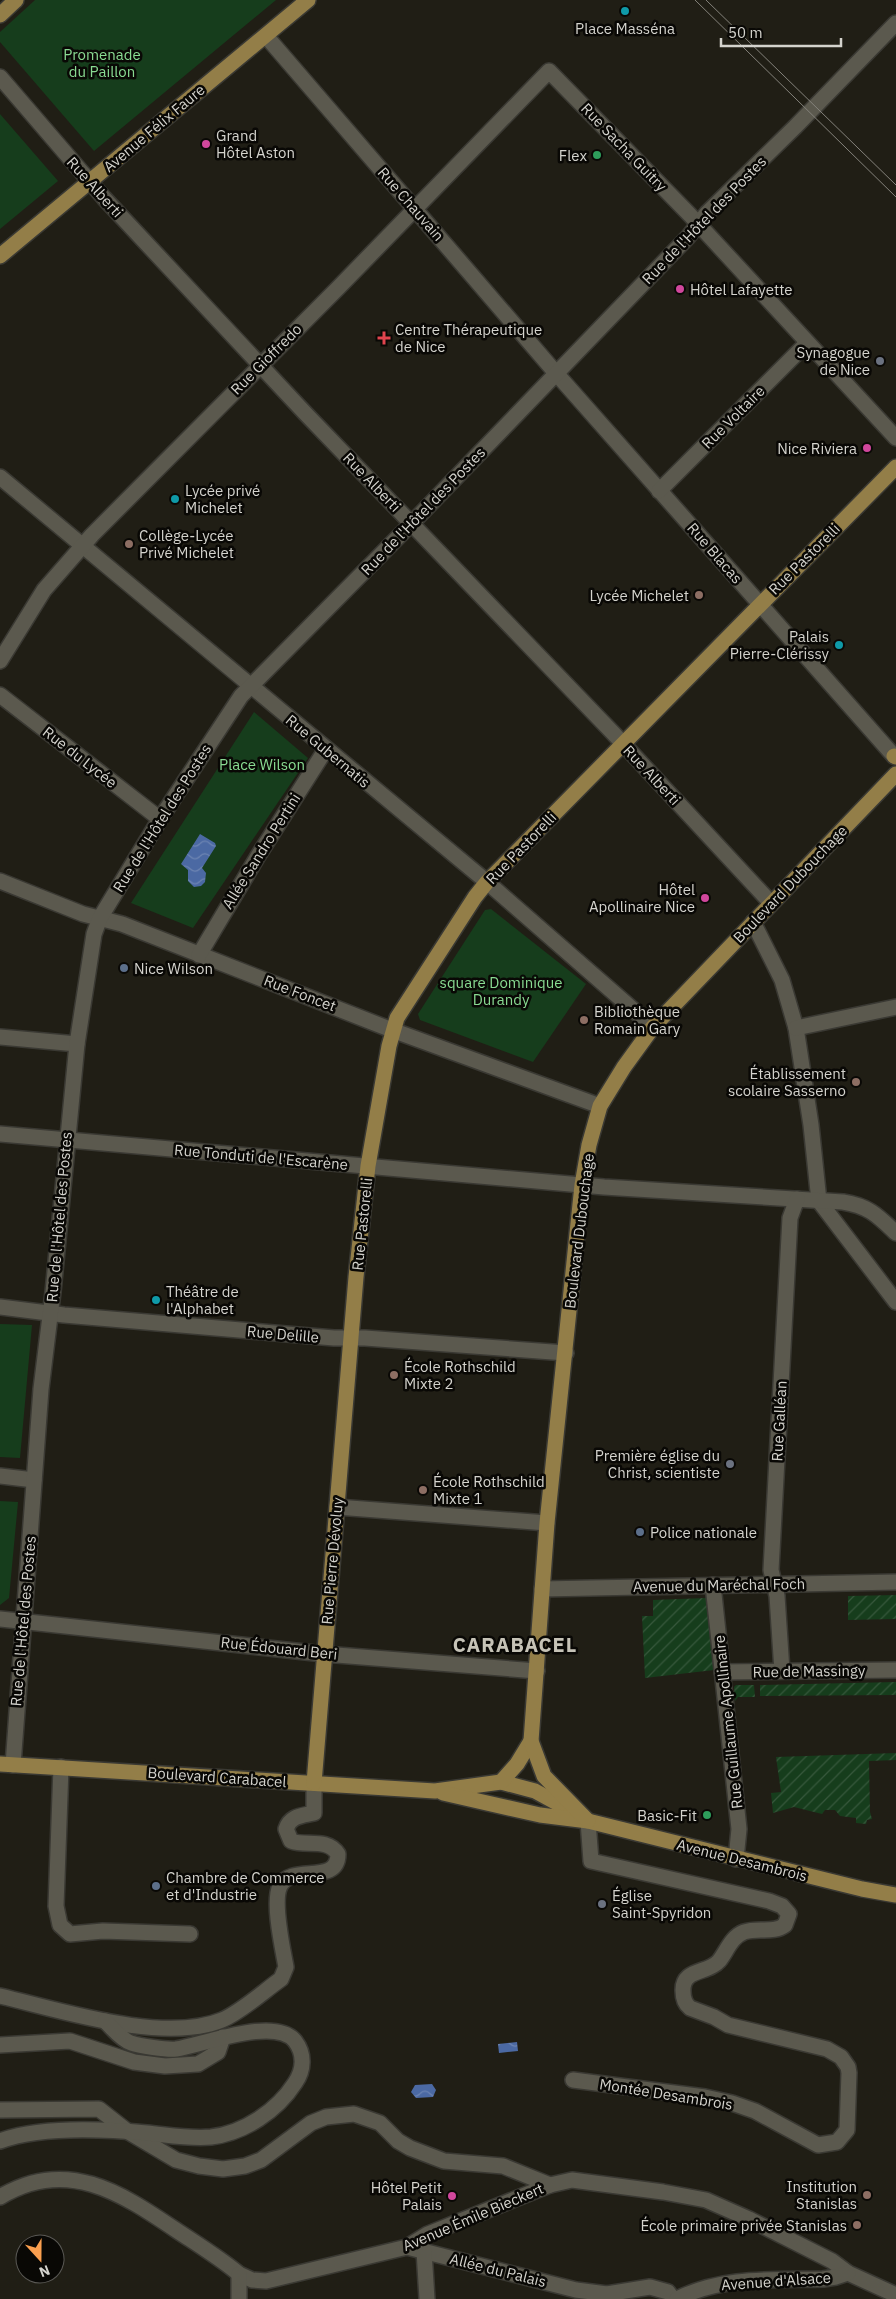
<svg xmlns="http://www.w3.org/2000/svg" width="896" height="2299" font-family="'IBM Plex Sans',sans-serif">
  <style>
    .park { fill: #163d1c }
    .garden { fill: url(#garden-furrows) }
    .water { fill: url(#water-waves) }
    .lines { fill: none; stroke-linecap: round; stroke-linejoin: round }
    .minor-casing { stroke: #3a3933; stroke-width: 18 }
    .major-casing { stroke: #3a3933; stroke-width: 18 }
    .minor { stroke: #5b594e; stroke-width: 15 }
    .major { stroke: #937e48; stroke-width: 15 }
    .tram { stroke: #84827b; stroke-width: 1 }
    .culture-dot { fill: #0f9aa8; stroke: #090805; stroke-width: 2 }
    .hotel-dot { fill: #d1479c; stroke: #090805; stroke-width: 2 }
    .leisure-dot { fill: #2e9e5b; stroke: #090805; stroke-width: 2 }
    .health-dot { fill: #e0444e; stroke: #090805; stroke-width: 2 }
    .worship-dot { fill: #6b7280; stroke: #090805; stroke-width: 2 }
    .education-dot { fill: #8d6e63; stroke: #090805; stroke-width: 2 }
    .service-dot { fill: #5c6f8a; stroke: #090805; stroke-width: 2 }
    .labels { text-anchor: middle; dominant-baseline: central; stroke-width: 5; stroke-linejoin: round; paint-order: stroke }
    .poi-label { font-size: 15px; fill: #d4d3cd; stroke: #090805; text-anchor: start }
    .park-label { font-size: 15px; fill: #89db92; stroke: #090805 }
    .street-label { font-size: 15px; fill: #d4d3cd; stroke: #090805 }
    .district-label { font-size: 20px; font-weight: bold; letter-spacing: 1px; fill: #c6c3b7; stroke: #090805 }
  </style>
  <defs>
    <pattern id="garden-furrows" width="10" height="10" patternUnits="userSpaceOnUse" patternTransform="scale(1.25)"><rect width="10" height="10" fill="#163d1c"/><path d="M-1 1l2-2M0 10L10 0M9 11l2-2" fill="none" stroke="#37583c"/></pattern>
    <pattern id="water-waves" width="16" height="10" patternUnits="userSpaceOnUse" patternTransform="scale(1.25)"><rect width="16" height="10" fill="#4b69a3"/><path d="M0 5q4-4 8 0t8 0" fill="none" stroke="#6c84b2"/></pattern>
  </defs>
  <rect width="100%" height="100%" fill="#201e15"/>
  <g class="park">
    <path d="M35 0H276L94 151 0 42V32Z"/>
    <path d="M0 114 58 181 0 229Z"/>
    <path d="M254 712 308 758 193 928 131 903Z"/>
    <path d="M491 909 586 984 533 1062 420 1020 418 1014 485 910Z"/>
    <path d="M0 1324 32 1325 20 1458 0 1457Z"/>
    <path d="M0 1501 18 1502 9 1598 0 1605Z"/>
  </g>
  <g class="garden">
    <path d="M896 1595V1619L848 1620V1596Z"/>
    <path d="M706 1598 714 1670 645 1678 642 1616H653V1600Z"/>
    <path d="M896 1682V1695L760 1696V1685Z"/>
    <path d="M736 1685H754L755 1697H738L735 1701 734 1687Z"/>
    <path d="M896 1753V1760L869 1761 870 1812 872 1819 867 1820 866 1824 856 1823V1818L840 1816 835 1810H825L822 1814 794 1807 773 1813 771 1793 781 1792 776 1757Z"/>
  </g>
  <g class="water">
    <path d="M200 834 215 843 216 846 202 868 206 873 205 882 201 886 194 887 188 881V870L181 864Z"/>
    <path d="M517 2042 518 2051 499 2053 498 2044Z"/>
    <path d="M432 2084 436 2090 433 2097 416 2098 411 2092 415 2085Z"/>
  </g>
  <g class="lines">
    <defs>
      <g id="minor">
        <path d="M266 36 555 372 894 756"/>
        <path d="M0 77 104 198 305 413 614 734 771 903"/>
        <path d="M0 477 487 882 653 1027"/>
        <path d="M659 491 807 343"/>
        <path d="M0 661 44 590 92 535 339 287 549 71 690 215 896 438"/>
        <path d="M0 695 160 819"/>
        <path d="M0 881 83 914 122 924 392 1030 600 1106"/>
        <path d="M753 922 782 980 796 1028 811 1125 819 1201 896 1302"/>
        <path d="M199 955 258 856 326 749"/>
        <path d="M796 1028 896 1007"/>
        <path d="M0 1037 77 1044"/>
        <path d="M0 1134 604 1187 843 1202C869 1206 878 1216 896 1233"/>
        <path d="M0 1307 64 1315 334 1338H365L566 1353"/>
        <path d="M0 1476 34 1480"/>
        <path d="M337 1507 547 1523"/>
        <path d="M713 1585 739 1829 736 1859"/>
        <path d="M542 1589 896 1582"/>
        <path d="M0 1619 324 1654 537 1671"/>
        <path d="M782 1671 777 1596 771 1570 790 1218 797 1199"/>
        <path d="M722 1672 896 1670"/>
        <path d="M13 1765 41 1389 53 1292 77 1044 94 934 100 918 160 819 241 696 412 523 688 237 707 213 795 127 896 23"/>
        <path d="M61 1767 56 1906 60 1925 70 1934 103 1931 190 1934"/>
        <path d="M0 1996C60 2010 163 2044 222 2020 241 2012 264 1991 281 1979L286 1967C283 1950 272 1902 280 1886 291 1863 338 1886 338 1854 327 1837 306 1847 291 1841L286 1829C290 1816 301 1816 314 1813V1783"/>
        <path d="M0 2045 70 2041 134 2062 165 2066 198 2064 218 2052 223 2037"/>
        <path d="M573 2080 705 2097 732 2103 755 2111 818 2145 837 2142 847 2130 849 2073 848 2067 841 2057 827 2049 728 2025 714 2017 690 2008C685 2004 683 1998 683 1991 682 1968 708 1974 719 1961 727 1951 731 1937 744 1932 758 1927 773 1934 785 1925L789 1914 782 1906 769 1901 591 1861 588 1821"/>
        <path d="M0 2110 99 2109 127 2131 176 2160 199 2166 223 2169 245 2166 261 2160 311 2123 326 2117 354 2114 380 2123 398 2141 410 2148 444 2161 503 2166 550 2185"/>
        <path d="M0 2141C40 2126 104 2129 147 2133 168 2135 190 2139 211 2137 244 2133 277 2111 295 2083 304 2070 305 2054 295 2041 275 2016 203 2045 176 2049 167 2050 139 2046 131 2043 122 2040 112 2028 105 2021"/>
        <path d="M0 2197C66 2157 120 2192 176 2230 197 2244 220 2258 239 2274L252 2280 266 2281 407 2247 428 2234 550 2185 572 2180 663 2192 706 2200 749 2219 832 2261 848 2273 896 2295"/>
        <path d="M407 2247 576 2290 607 2294 650 2287 668 2292 673 2299"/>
        <path d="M424 2251 427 2299"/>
        <path d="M239 2299V2274"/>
        <path d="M677 2299C722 2276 774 2280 823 2279L836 2277 848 2273"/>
      </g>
      <g id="major">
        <path d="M0 15 16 0"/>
        <path d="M0 256 308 0"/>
        <path d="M894 756 896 757"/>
        <path d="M0 1764 435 1791 501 1782 535 1791 566 1808"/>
        <path d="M501 1782 517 1764 531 1741"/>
        <path d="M314 1783 356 1277 368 1166 389 1046 397 1018 475 897 487 882 896 467"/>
        <path d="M443 1793 540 1815 588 1821 862 1889 896 1895"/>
        <path d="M588 1821 544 1776 531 1741 547 1523 582 1185 589 1145 600 1106 624 1067 653 1027 896 774"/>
      </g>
    </defs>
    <use href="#minor" class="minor-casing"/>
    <use href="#major" class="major-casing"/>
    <use href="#minor" class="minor"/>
    <use href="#major" class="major"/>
    <g class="tram">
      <path d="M695 0 896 197"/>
      <path d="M706 0 896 185"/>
    </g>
  </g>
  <g class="culture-dot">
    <circle cx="625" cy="11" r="5"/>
    <circle cx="175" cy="499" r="5"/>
    <circle cx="839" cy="645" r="5"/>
    <circle cx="156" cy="1300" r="5"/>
  </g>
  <g class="hotel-dot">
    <circle cx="206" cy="144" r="5"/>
    <circle cx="680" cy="289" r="5"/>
    <circle cx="867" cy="448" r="5"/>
    <circle cx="705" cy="898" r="5"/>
    <circle cx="452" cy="2196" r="5"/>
  </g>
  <g class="leisure-dot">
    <circle cx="597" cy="155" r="5"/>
    <circle cx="707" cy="1815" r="5"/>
  </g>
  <path class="health-dot" d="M381.5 330.5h5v5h5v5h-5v5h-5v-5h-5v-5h5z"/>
  <g class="worship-dot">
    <circle cx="880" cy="361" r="5"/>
    <circle cx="730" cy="1464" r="5"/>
    <circle cx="602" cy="1904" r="5"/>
  </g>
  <g class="education-dot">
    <circle cx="129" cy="544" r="5"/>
    <circle cx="699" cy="595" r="5"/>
    <circle cx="584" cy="1020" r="5"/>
    <circle cx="856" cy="1082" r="5"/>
    <circle cx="394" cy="1375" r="5"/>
    <circle cx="423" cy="1490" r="5"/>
    <circle cx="867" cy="2195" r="5"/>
    <circle cx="857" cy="2225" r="5"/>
  </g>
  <g class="service-dot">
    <circle cx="124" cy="968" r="5"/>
    <circle cx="640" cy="1532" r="5"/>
    <circle cx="156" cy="1886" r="5"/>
  </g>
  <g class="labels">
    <g class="poi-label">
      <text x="625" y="28" text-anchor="middle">Place Masséna</text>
      <text x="216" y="135">Grand<tspan x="216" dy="17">Hôtel Aston</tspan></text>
      <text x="587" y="155" text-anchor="end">Flex</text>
      <text x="690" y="289">Hôtel Lafayette</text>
      <text x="395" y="329">Centre Thérapeutique<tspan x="395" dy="17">de Nice</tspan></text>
      <text x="870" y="352" text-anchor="end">Synagogue<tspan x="870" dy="17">de Nice</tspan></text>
      <text x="857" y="448" text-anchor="end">Nice Riviera</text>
      <text x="185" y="490">Lycée privé<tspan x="185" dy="17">Michelet</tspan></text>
      <text x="139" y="535">Collège-Lycée<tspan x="139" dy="17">Privé Michelet</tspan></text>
      <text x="689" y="595" text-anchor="end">Lycée Michelet</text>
      <text x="829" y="636" text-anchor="end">Palais<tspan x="829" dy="17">Pierre-Clérissy</tspan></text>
      <text x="695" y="889" text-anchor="end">Hôtel<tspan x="695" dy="17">Apollinaire Nice</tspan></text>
      <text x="134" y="968">Nice Wilson</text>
      <text x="594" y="1011">Bibliothèque<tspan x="594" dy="17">Romain Gary</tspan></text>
      <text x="846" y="1073" text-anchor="end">Établissement<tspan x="846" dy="17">scolaire Sasserno</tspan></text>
      <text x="166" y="1291">Théâtre de<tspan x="166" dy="17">l'Alphabet</tspan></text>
      <text x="404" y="1366">École Rothschild<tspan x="404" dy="17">Mixte 2</tspan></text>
      <text x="720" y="1455" text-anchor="end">Première église du<tspan x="720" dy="17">Christ, scientiste</tspan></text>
      <text x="433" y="1481">École Rothschild<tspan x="433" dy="17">Mixte 1</tspan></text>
      <text x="650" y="1532">Police nationale</text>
      <text x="697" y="1815" text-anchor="end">Basic-Fit</text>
      <text x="166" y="1877">Chambre de Commerce<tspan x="166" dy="17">et d'Industrie</tspan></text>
      <text x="612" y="1895">Église<tspan x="612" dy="17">Saint-Spyridon</tspan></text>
      <text x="857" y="2186" text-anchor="end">Institution<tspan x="857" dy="17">Stanislas</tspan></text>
      <text x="442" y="2187" text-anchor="end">Hôtel Petit<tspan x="442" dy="17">Palais</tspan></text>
      <text x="847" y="2225" text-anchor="end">École primaire privée Stanislas</text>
    </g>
    <g class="park-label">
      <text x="102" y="54">Promenade<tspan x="102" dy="17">du Paillon</tspan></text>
      <text x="262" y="764">Place Wilson</text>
      <text x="501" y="982">square Dominique<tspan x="501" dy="17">Durandy</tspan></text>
    </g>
    <g class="street-label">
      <text transform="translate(154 128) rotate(-40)">Avenue Félix Faure</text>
      <text transform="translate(624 147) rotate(46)">Rue Sacha Guitry</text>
      <text transform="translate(95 187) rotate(48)">Rue Alberti</text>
      <text transform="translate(411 204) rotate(49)">Rue Chauvain</text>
      <text transform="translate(704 220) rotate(-46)">Rue de l'Hôtel des Postes</text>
      <text transform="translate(266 359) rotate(-45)">Rue Gioffredo</text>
      <text transform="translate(733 417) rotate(-45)">Rue Voltaire</text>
      <text transform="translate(372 482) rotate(46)">Rue Alberti</text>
      <text transform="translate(423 511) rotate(-46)">Rue de l'Hôtel des Postes</text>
      <text transform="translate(715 553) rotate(49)">Rue Blacas</text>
      <text transform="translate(804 559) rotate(-45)">Rue Pastorelli</text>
      <text transform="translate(328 751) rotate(40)">Rue Gubernatis</text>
      <text transform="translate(80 757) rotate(38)">Rue du Lycée</text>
      <text transform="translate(652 775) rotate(47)">Rue Alberti</text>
      <text transform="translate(162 818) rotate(-58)">Rue de l'Hôtel des Postes</text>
      <text transform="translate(521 848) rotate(-46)">Rue Pastorelli</text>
      <text transform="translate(261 851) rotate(-58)">Allée Sandro Pertini</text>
      <text transform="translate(790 884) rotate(-46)">Boulevard Dubouchage</text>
      <text transform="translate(300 993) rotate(21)">Rue Foncet</text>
      <text transform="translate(261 1157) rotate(5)">Rue Tonduti de l'Escarène</text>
      <text transform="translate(59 1217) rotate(-85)">Rue de l'Hôtel des Postes</text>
      <text transform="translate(362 1224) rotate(-84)">Rue Pastorelli</text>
      <text transform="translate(579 1231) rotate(-83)">Boulevard Dubouchage</text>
      <text transform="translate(283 1334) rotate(5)">Rue Delille</text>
      <text transform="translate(779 1421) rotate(-87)">Rue Galléan</text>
      <text transform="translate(332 1561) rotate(-85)">Rue Pierre Dévoluy</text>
      <text transform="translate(719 1585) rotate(-1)">Avenue du Maréchal Foch</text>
      <text transform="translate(23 1621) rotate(-85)">Rue de l'Hôtel des Postes</text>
      <text transform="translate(279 1648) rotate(6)">Rue Édouard Beri</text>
      <text transform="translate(809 1671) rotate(-1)">Rue de Massingy</text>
      <text transform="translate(728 1722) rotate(-96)">Rue Guillaume Apollinaire</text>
      <text transform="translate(217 1777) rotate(4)">Boulevard Carabacel</text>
      <text transform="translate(742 1860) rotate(14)">Avenue Desambrois</text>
      <text transform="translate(666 2094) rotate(9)">Montée Desambrois</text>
      <text transform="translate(473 2217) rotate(-23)">Avenue Émile Bieckert</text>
      <text transform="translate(498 2270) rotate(14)">Allée du Palais</text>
      <text transform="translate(776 2281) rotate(-4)">Avenue d'Alsace</text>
    </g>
    <g class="district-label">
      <text x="515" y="1644">CARABACEL</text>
    </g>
  </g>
  <g transform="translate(40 2259) rotate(159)"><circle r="24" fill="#090805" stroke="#5a5955"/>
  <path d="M0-4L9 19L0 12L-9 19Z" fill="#fa9f4f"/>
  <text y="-8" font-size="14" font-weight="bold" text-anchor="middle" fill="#d4d3cd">N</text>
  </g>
  <path d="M721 38v8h120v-8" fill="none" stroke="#d4d3cd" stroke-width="2.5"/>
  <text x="728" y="38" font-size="15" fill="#d4d3cd" stroke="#090805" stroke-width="4" paint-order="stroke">50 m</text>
</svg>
